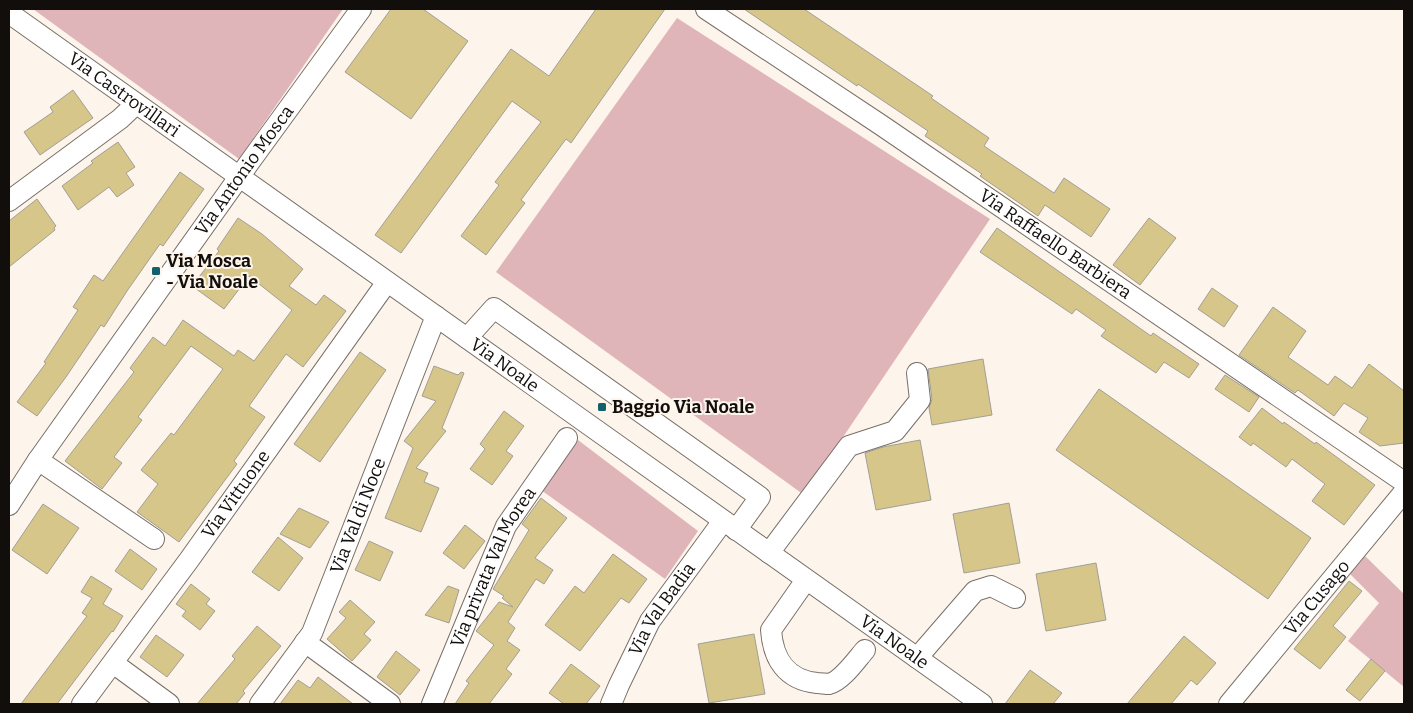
<svg xmlns="http://www.w3.org/2000/svg" width="1413" height="713" font-family="Bitter,serif">
  <style>
    .green { fill: #e0b5ba }
    .building { fill: #d6c68a; stroke: #a29f95 }
    .lines { fill: none; stroke-linecap: round; stroke-linejoin: round }
    .minor-casing { stroke: #787068; stroke-width: 22 }
    .minor { stroke: #fff; stroke-width: 20 }
    .poi-dot { fill: #12616a; stroke: #fdf4eb; stroke-width: 2 }
    .labels { text-anchor: middle; dominant-baseline: central; stroke-width: 4; stroke-linejoin: round; paint-order: stroke }
    .street-label { font-size: 18px; fill: #110e0c; stroke: #fdf4eb }
    .poi-label { font-size: 18px; font-weight: bold; fill: #110e0c; stroke: #fdf4eb; text-anchor: start }
  </style>
  <rect width="100%" height="100%" fill="#fdf4eb"/>
  <g class="green">
    <path d="M33 9H343L239 159Z"/>
    <path d="M677 18 990 219 804 495 496 272Z"/>
    <path d="M578 440 698 531 665 579 541 490Z"/>
    <path d="M1365 556 1404 594V687L1348 641 1379 603 1350 574Z"/>
  </g>
  <g class="building">
    <path d="M391 9H423L468 41 411 119 345 72Z"/>
    <path d="M596 9H665L571 143 566 139 521 200 525 203 486 255 461 236 499 185 495 182 541 122 512 101 401 253 375 235 511 49 549 76Z"/>
    <path d="M744 9H804L933 96 931 98 989 138 984 146 1054 193 1064 178 1110 209 1091 237 1045 205 1038 216 980 176 982 174 925 136 928 131 858 84 857 86Z"/>
    <path d="M73 90 93 118 40 155 24 132 53 112 50 107Z"/>
    <path d="M118 142 135 167 126 173 134 185 117 197 109 187 78 210 62 186 93 163 91 161Z"/>
    <path d="M180 172 204 189 163 246 160 244 127 291 104 327 101 325 66 377 37 416 17 402 46 363 44 362 78 310 73 307 94 275 103 281Z"/>
    <path d="M37 199 56 226 54 228 55 230 9 267V221Z"/>
    <path d="M238 218 262 234 303 269 289 286 316 305 324 295 346 311 303 367 286 354 249 406 265 417 234 461 237 464 179 542 137 512 158 484 141 470 171 433 174 435 223 369 191 346 138 417 142 420 114 457 122 463 102 489 65 461 134 372 130 368 153 337 165 346 183 320 234 356 238 350 254 361 292 310 249 276 224 309 192 286 219 251 217 249Z"/>
    <path d="M1149 218 1176 238 1140 285 1113 265Z"/>
    <path d="M997 228 1151 336 1153 333 1199 364 1189 378 1164 362 1156 373 1101 336 1106 330 1076 309 1072 314 980 252Z"/>
    <path d="M1212 288 1238 306 1224 327 1198 309Z"/>
    <path d="M1273 307 1306 331 1288 357 1328 385 1335 376 1352 388 1369 364 1404 391V443L1380 446 1359 432 1368 418 1344 403 1334 416 1298 390 1295 393 1239 355Z"/>
    <path d="M360 352 386 370 320 462 294 444Z"/>
    <path d="M983 359 992 415 932 425 929 408 932 399 928 369Z"/>
    <path d="M434 366 458 375 461 372 464 373 442 428 446 431 416 468 428 473 424 482 439 488 421 532 385 518 413 448 404 441 436 401 422 396Z"/>
    <path d="M1225 375 1259 397 1249 412 1215 389Z"/>
    <path d="M1099 389 1311 538 1268 599 1056 450Z"/>
    <path d="M1262 408 1283 424 1284 422 1315 444 1316 442 1375 485 1344 525 1312 501 1325 484 1292 459 1286 467 1253 443 1251 446 1239 437Z"/>
    <path d="M504 411 524 426 506 451 513 456 492 485 470 469 485 449 480 444Z"/>
    <path d="M920 440 931 500 876 510 865 453 883 447Z"/>
    <path d="M541 498 567 518 535 558 553 570 544 584 536 579 508 622 515 628 507 641 520 650 506 669 512 674 489 704H455L469 683 466 681 494 645 476 631 499 602 513 607 502 598 504 596 493 589 529 530 522 524Z"/>
    <path d="M1009 503 1020 563 964 573 953 514Z"/>
    <path d="M43 504 79 528 47 574 12 550Z"/>
    <path d="M299 508 329 522 310 548 280 534Z"/>
    <path d="M465 525 485 541 464 569 443 553Z"/>
    <path d="M278 537 303 558 279 591 252 572Z"/>
    <path d="M369 541 393 552 380 581 355 570Z"/>
    <path d="M130 549 157 569 142 590 115 571Z"/>
    <path d="M613 554 647 579 629 603 621 598 580 651 545 625 575 586 584 593Z"/>
    <path d="M1096 563 1106 620 1046 631 1036 574Z"/>
    <path d="M91 576 112 589 103 604 123 616 113 632 112 631 57 704H21L87 616 82 613 92 598 81 592Z"/>
    <path d="M1349 581 1362 591 1333 626 1346 637 1320 669 1294 649Z"/>
    <path d="M191 584 210 599 206 604 215 611 200 630 182 616 186 611 176 604Z"/>
    <path d="M448 586 459 590 449 623 425 615Z"/>
    <path d="M350 600 375 622 364 634 371 640 352 661 327 639 346 618 339 612Z"/>
    <path d="M257 626 281 646 243 691 245 693 236 704H197L235 659 232 656Z"/>
    <path d="M754 634 765 694 709 703 698 644Z"/>
    <path d="M156 635 184 655 167 677 140 657Z"/>
    <path d="M1184 636 1216 663 1197 685 1191 680 1171 704H1127Z"/>
    <path d="M396 651 420 670 400 695 377 677Z"/>
    <path d="M1371 659 1385 671 1360 701 1346 690Z"/>
    <path d="M571 664 600 686 586 704H564L549 693Z"/>
    <path d="M1030 670 1062 693 1053 704H1005Z"/>
    <path d="M318 677 353 704H280L298 680 310 688Z"/>
  </g>
  <g class="lines">
    <defs>
      <g id="minor">
        <path id="s1" d="M706 9 881 125 1404 482"/>
        <path id="s2" d="M9 13 982 704"/>
        <path d="M9 201 120 119 136 104"/>
        <path d="M467 338 494 308 760 497 736 530"/>
        <path d="M38 460 154 539"/>
        <path id="s3" d="M9 505 38 460 249 163 361 9"/>
        <path d="M769 553 849 446 895 431 920 400 917 373"/>
        <path d="M806 580 771 630C773 659 786 680 817 683 820 683 826 684 829 684 842 681 857 659 865 650"/>
        <path d="M305 642 390 704"/>
        <path d="M917 658 975 591 991 586 1015 598"/>
        <path d="M113 663 169 704"/>
        <path id="s4" d="M82 704 189 560 387 282"/>
        <path id="s5" d="M260 704 312 633 436 316"/>
        <path id="s6" d="M432 704 506 526 567 438"/>
        <path id="s7" d="M611 704 619 685 650 621 723 521"/>
        <path id="s8" d="M1229 704 1404 492"/>
      </g>
    </defs>
    <use href="#minor" class="minor-casing"/>
    <use href="#minor" class="minor"/>
  </g>
  <g class="poi-dot">
    <rect x="151" y="266" width="10" height="10" rx="2.5"/>
    <rect x="597" y="402" width="10" height="10" rx="2.5"/>
  </g>
  <g class="labels">
    <g class="street-label">
      <text stroke="none"><textPath href="#s2" startOffset="141">Via Castrovillari</textPath></text>
      <text stroke="none"><textPath href="#s3" startOffset="409">Via Antonio Mosca</textPath></text>
      <text stroke="none"><textPath href="#s1" startOffset="421">Via Raffaello Barbiera</textPath></text>
      <text stroke="none"><textPath href="#s2" startOffset="608">Via Noale</textPath></text>
      <text stroke="none"><textPath href="#s4" startOffset="260">Via Vittuone</textPath></text>
      <text stroke="none"><textPath href="#s5" startOffset="214">Via Val di Noce</textPath></text>
      <text stroke="none"><textPath href="#s6" startOffset="150">Via privata Val Morea</textPath></text>
      <text stroke="none"><textPath href="#s8" startOffset="138">Via Cusago</textPath></text>
      <text stroke="none"><textPath href="#s7" startOffset="108">Via Val Badia</textPath></text>
      <text stroke="none"><textPath href="#s2" startOffset="1086">Via Noale</textPath></text>
    </g>
    <g class="poi-label">
      <text x="166" y="261">Via Mosca<tspan x="166" dy="21">- Via Noale</tspan></text>
      <text x="612" y="407">Baggio Via Noale</text>
    </g>
  </g>
  <rect width="1413" height="713" fill="none" stroke="#110e0c" stroke-width="20"/>
</svg>
